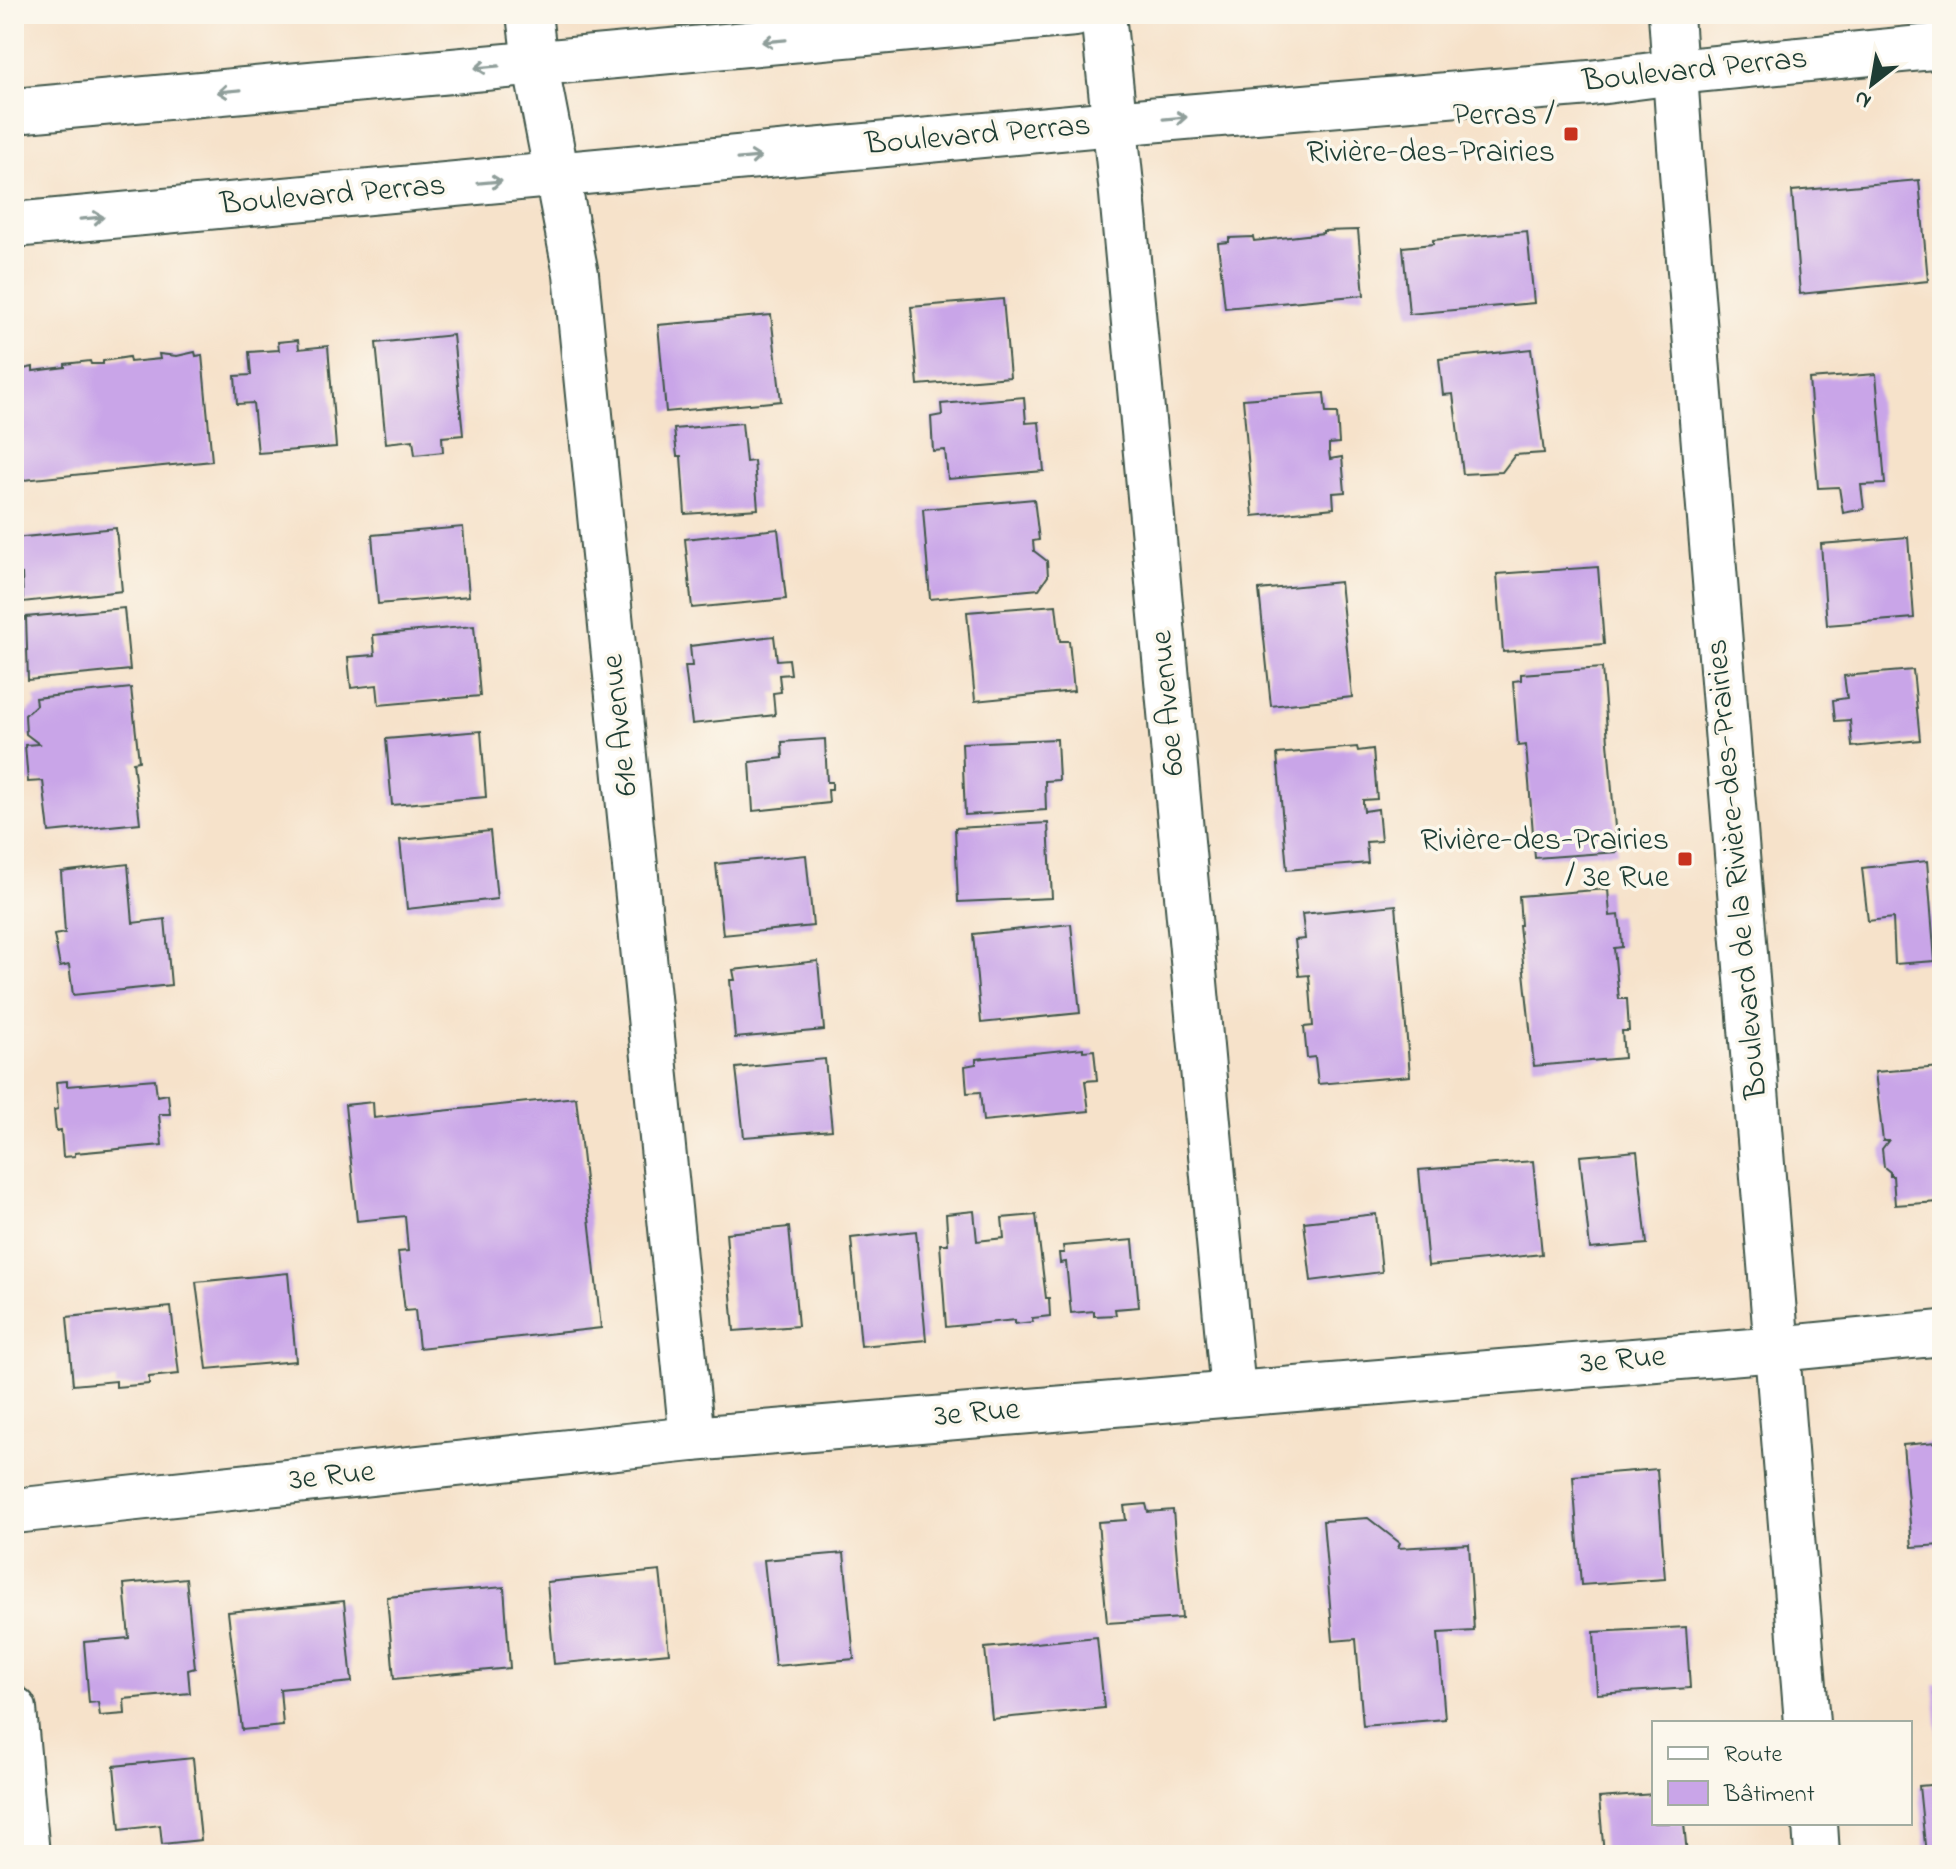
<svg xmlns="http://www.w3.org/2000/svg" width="1956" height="1869" font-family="'Indie Flower',sans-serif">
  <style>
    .building { fill: #c9a5e8 }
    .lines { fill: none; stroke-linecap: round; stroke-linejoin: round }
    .street-casing { stroke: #3f564a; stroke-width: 48 }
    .secondary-casing { stroke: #3f564a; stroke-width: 48 }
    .street { stroke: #fff; stroke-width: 44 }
    .secondary { stroke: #fff; stroke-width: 44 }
    .oneway { stroke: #8f9e9a }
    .poi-dot { fill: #c8321e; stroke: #fbf7ec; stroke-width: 3 }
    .labels { text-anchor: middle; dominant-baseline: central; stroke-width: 7; stroke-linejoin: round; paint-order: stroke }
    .street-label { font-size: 32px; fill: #1f3d34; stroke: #fbf7ec }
    .poi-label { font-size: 32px; fill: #1f3d34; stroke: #fbf7ec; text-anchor: end }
  </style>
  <rect width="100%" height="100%" fill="#fbf7ec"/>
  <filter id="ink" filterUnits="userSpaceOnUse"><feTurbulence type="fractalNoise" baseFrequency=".0125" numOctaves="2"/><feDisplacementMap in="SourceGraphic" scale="16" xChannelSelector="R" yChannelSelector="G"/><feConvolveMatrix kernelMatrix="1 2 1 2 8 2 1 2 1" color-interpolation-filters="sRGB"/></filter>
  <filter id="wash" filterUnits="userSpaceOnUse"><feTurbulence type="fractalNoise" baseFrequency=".006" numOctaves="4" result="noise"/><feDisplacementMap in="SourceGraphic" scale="32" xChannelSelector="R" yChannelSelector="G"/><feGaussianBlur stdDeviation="1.8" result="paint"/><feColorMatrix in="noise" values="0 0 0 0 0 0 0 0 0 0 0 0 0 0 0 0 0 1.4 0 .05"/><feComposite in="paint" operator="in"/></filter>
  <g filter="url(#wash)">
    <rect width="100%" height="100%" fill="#f6e2ca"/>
    <g id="blocks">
      <g class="building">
        <path d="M1919 180 1928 281 1800 294 1792 191Z"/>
        <path d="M1358 230 1364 295 1225 308 1218 243 1229 242V238L1253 237 1254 241 1323 233V231Z"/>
        <path d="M1527 231 1534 303 1409 314 1403 247 1433 244V240Z"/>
        <path d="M1003 299 1010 377 918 385 911 307Z"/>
        <path d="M771 315 781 401 666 412 658 325Z"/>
        <path d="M453 335 463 435 442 437 443 452 415 455 413 440 386 443 376 343Z"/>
        <path d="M298 340 299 349 328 346 336 447 258 453 253 403 237 404 235 376 251 375 249 352 279 350 278 342Z"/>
        <path d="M1531 349 1544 453 1515 455 1502 472 1463 474 1453 394 1443 395 1439 359Z"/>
        <path d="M195 352 196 356 202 355 212 461 14 481V371L33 367V371L65 367V364L90 361 91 364H103V361L129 357 130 362 160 359 159 354 177 356Z"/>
        <path d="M1876 374 1885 484 1861 485 1864 509 1843 513 1839 487 1818 488 1809 379Z"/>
        <path d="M1324 393 1326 413H1337L1339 443 1329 444V451L1330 459 1342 457 1345 492 1333 493 1334 508 1253 516 1243 399Z"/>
        <path d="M1024 397 1026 423 1039 422 1044 471 948 479 945 450 933 451 931 417 942 415 941 404Z"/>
        <path d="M742 423 746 462 754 461 758 509 685 514 681 456H677L674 429Z"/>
        <path d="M1034 499 1039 540 1033 541 1034 551 1047 561 1048 576 1039 589 930 599 923 509Z"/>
        <path d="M463 527 469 596 378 604 372 535Z"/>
        <path d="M116 528 122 591 23 602 22 574 17 575 14 538Z"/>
        <path d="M778 529 786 599 692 608 685 539Z"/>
        <path d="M1908 537 1914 618 1827 625 1821 544Z"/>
        <path d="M1598 567 1604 644 1503 652 1497 574Z"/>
        <path d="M1340 582 1352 697 1271 706 1259 590Z"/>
        <path d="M1056 605 1060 641H1069L1074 691 975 701 967 612Z"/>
        <path d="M124 608 130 670 28 680 26 617Z"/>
        <path d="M474 626 480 696 379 705 377 685 351 688 348 657 375 655 373 635Z"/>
        <path d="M774 636 777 660 789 659 791 674 779 675 781 692 773 693 775 715 692 724 685 666H692L690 646Z"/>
        <path d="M1602 668 1617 852 1535 858 1526 745 1518 746 1513 681 1521 680V674Z"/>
        <path d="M1913 670 1920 740 1852 747 1850 720 1835 721 1833 700 1847 698 1844 676Z"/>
        <path d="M131 688 139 761 133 762 140 823 49 832 43 781 28 782 25 745 39 744 26 734 25 715 36 705 35 698Z"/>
        <path d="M481 731 486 797 392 805 386 739Z"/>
        <path d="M825 739 827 782H832V790H828L829 803 753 811 750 762 783 758 782 742Z"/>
        <path d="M1057 739 1059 780 1045 781 1046 810 965 815 962 743Z"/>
        <path d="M1357 747 1358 751 1373 749 1377 799 1363 800V804L1364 811 1378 809 1381 841 1366 842 1368 863 1287 870 1277 754Z"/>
        <path d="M1048 823 1052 898 958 902 955 828Z"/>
        <path d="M490 831 497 899 407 909 400 840Z"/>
        <path d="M806 855 813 926 723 935 716 864Z"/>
        <path d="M1927 861 1935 961 1895 964 1893 918 1868 921 1862 868Z"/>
        <path d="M128 864 133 923 165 919 171 985 73 995 69 965 60 967 54 935 65 933 61 872Z"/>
        <path d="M1608 889 1610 916 1619 915 1621 930 1622 947 1614 948 1619 999H1627L1629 1031H1622L1624 1058 1534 1066 1519 925H1521L1519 896Z"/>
        <path d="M1396 905 1410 1076 1318 1084 1315 1057 1307 1058 1304 1027 1313 1026 1309 975 1299 976 1295 940 1305 939 1302 914Z"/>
        <path d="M1071 924 1080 1013 981 1023 973 934Z"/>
        <path d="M818 961 824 1030 735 1038 730 980H735L733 970Z"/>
        <path d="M1083 1048V1051L1094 1050 1097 1080 1085 1081 1089 1111 983 1121 980 1092 967 1093 965 1066 976 1064V1059Z"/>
        <path d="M825 1059 832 1130 744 1137 736 1068Z"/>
        <path d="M1942 1067V1180H1937L1939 1202 1895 1205 1893 1176H1890V1172L1884 1167 1882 1149 1888 1141H1883L1875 1072Z"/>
        <path d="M155 1079 157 1096 168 1094 170 1114H159L162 1145 75 1153V1156L63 1157 61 1130 56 1131 54 1110 58 1109 56 1082 67 1081V1086Z"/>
        <path d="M576 1097 601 1328 419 1348 415 1310 405 1311 398 1252 408 1251 405 1216 357 1221 345 1105 373 1102 374 1118Z"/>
        <path d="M1637 1151 1647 1244 1590 1249 1580 1156Z"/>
        <path d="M1533 1161 1542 1254 1428 1266 1419 1170Z"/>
        <path d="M974 1211 977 1241 1004 1238 1002 1218 1036 1215 1046 1298H1049L1050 1316 1032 1318 1033 1322 1015 1324V1320L946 1327 940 1244H948L946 1214Z"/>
        <path d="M1376 1214 1382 1272 1311 1281 1304 1222Z"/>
        <path d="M789 1227 798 1326 734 1331 726 1233Z"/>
        <path d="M916 1231 926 1340 861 1346 851 1238Z"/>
        <path d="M1133 1240 1139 1307 1115 1309 1116 1315 1094 1316V1311L1071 1313 1066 1262 1060 1263 1059 1253H1064L1063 1246Z"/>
        <path d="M288 1273 296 1361 207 1369 196 1282Z"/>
        <path d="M171 1307 179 1374 149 1377V1384L116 1387V1381L73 1385 67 1317Z"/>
        <path d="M1936 1442 1937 1451H1942V1545L1912 1547 1903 1445Z"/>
        <path d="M1657 1469 1665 1579 1581 1585 1573 1476Z"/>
        <path d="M1146 1504 1148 1512 1173 1510 1182 1618 1107 1623 1098 1522 1126 1520 1124 1506Z"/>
        <path d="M1368 1518 1400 1543 1398 1548 1469 1544 1474 1631 1438 1633 1445 1719 1363 1726 1356 1639 1333 1641 1323 1521Z"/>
        <path d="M844 1553 854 1659 775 1666 764 1560Z"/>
        <path d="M660 1571 669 1653 554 1664 547 1582Z"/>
        <path d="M186 1578 195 1668 188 1670 190 1693 124 1699 125 1714 100 1716 98 1702 89 1703 84 1642 129 1638 124 1584Z"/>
        <path d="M504 1587 510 1668 394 1679 387 1597Z"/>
        <path d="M344 1601 352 1682 280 1689 283 1726 242 1730 228 1612Z"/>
        <path d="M1686 1627 1690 1688 1597 1694 1594 1632Z"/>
        <path d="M1097 1637 1104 1708 992 1719 985 1648Z"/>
        <path d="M1934 1684H1942V1738H1938Z"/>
        <path d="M193 1758 201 1840 162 1844 160 1825 120 1830 114 1766Z"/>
        <path d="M1942 1784V1855H1926L1919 1786Z"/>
        <path d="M1654 1794V1823H1684L1687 1855H1604L1599 1798Z"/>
      </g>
    </g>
  </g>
  <g filter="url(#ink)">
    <use href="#blocks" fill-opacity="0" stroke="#3f564a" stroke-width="2"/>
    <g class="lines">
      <defs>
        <g id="street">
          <path d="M529 14 535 62 576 274 692 1439"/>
          <path d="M1103 14 1122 194 1233 1392"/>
          <path d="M14 1511 692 1439 1777 1349 1942 1333"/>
          <path d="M14 1709 27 1855"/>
        </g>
        <g id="secondary">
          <path d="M1671 14 1680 147 1807 1723"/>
          <path d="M14 111 1075 14"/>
          <path d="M14 225 1113 123 1590 83 1675 72 1942 46"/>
          <path d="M1815 1823 1817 1855"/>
        </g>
      </defs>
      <use href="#street" class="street-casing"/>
      <use href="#secondary" class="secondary-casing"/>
      <use href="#street" class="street"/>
      <use href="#secondary" class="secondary"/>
    </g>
    <defs><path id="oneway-shaft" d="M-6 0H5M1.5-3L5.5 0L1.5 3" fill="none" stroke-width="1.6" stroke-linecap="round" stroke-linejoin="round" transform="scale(2)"/></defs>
    <g class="oneway">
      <use href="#oneway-shaft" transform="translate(774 41) rotate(175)"/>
      <use href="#oneway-shaft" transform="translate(487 67) rotate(175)"/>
      <use href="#oneway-shaft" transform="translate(229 91) rotate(175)"/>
      <use href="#oneway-shaft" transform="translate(1175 118) rotate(-5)"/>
      <use href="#oneway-shaft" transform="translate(749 158) rotate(-5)"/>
      <use href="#oneway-shaft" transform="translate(490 182) rotate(-5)"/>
      <use href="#oneway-shaft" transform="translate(92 218) rotate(-5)"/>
    </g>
  </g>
  <g class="poi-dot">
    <rect x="1563" y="126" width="16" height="16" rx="4"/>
    <rect x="1677" y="851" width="16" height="16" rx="4"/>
  </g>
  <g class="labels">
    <g class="street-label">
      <text transform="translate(1695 71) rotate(-6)">Boulevard Perras</text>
      <text transform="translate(978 136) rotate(-5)">Boulevard Perras</text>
      <text transform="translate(333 196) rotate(-5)">Boulevard Perras</text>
      <text transform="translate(1169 703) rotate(-95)">60e Avenue</text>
      <text transform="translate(621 725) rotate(-96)">61e Avenue</text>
      <text transform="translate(1738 869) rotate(-95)">Boulevard de la Rivière-des-Prairies</text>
      <text transform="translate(1623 1361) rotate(-5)">3e Rue</text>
      <text transform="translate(977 1414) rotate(-5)">3e Rue</text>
      <text transform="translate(332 1477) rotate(-6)">3e Rue</text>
    </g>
    <g class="poi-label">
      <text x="1555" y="116">Perras /<tspan x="1555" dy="37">Rivière-des-Prairies</tspan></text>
      <text x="1669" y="841">Rivière-des-Prairies<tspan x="1669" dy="37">/ 3e Rue</tspan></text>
    </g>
  </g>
  <rect width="1956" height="1869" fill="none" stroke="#fbf7ec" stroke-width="48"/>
  <rect x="1652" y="1721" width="260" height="104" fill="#fbf7ec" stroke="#a3ada2" stroke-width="2"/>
  <rect x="1668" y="1747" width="40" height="12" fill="#ffffff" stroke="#a3ada2" stroke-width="2"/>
  <text x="1724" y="1761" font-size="24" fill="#1f3d34">Route</text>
  <rect x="1668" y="1781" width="40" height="24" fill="#c9a5e8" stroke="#a3ada2" stroke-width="2"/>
  <text x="1724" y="1801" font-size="24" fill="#1f3d34">Bâtiment</text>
  <g transform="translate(1872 84) rotate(211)" stroke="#fbf7ec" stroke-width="6" paint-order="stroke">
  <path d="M0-6L14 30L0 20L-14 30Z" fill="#1f3d34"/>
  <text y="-12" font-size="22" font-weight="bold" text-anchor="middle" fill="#1f3d34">N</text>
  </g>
</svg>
